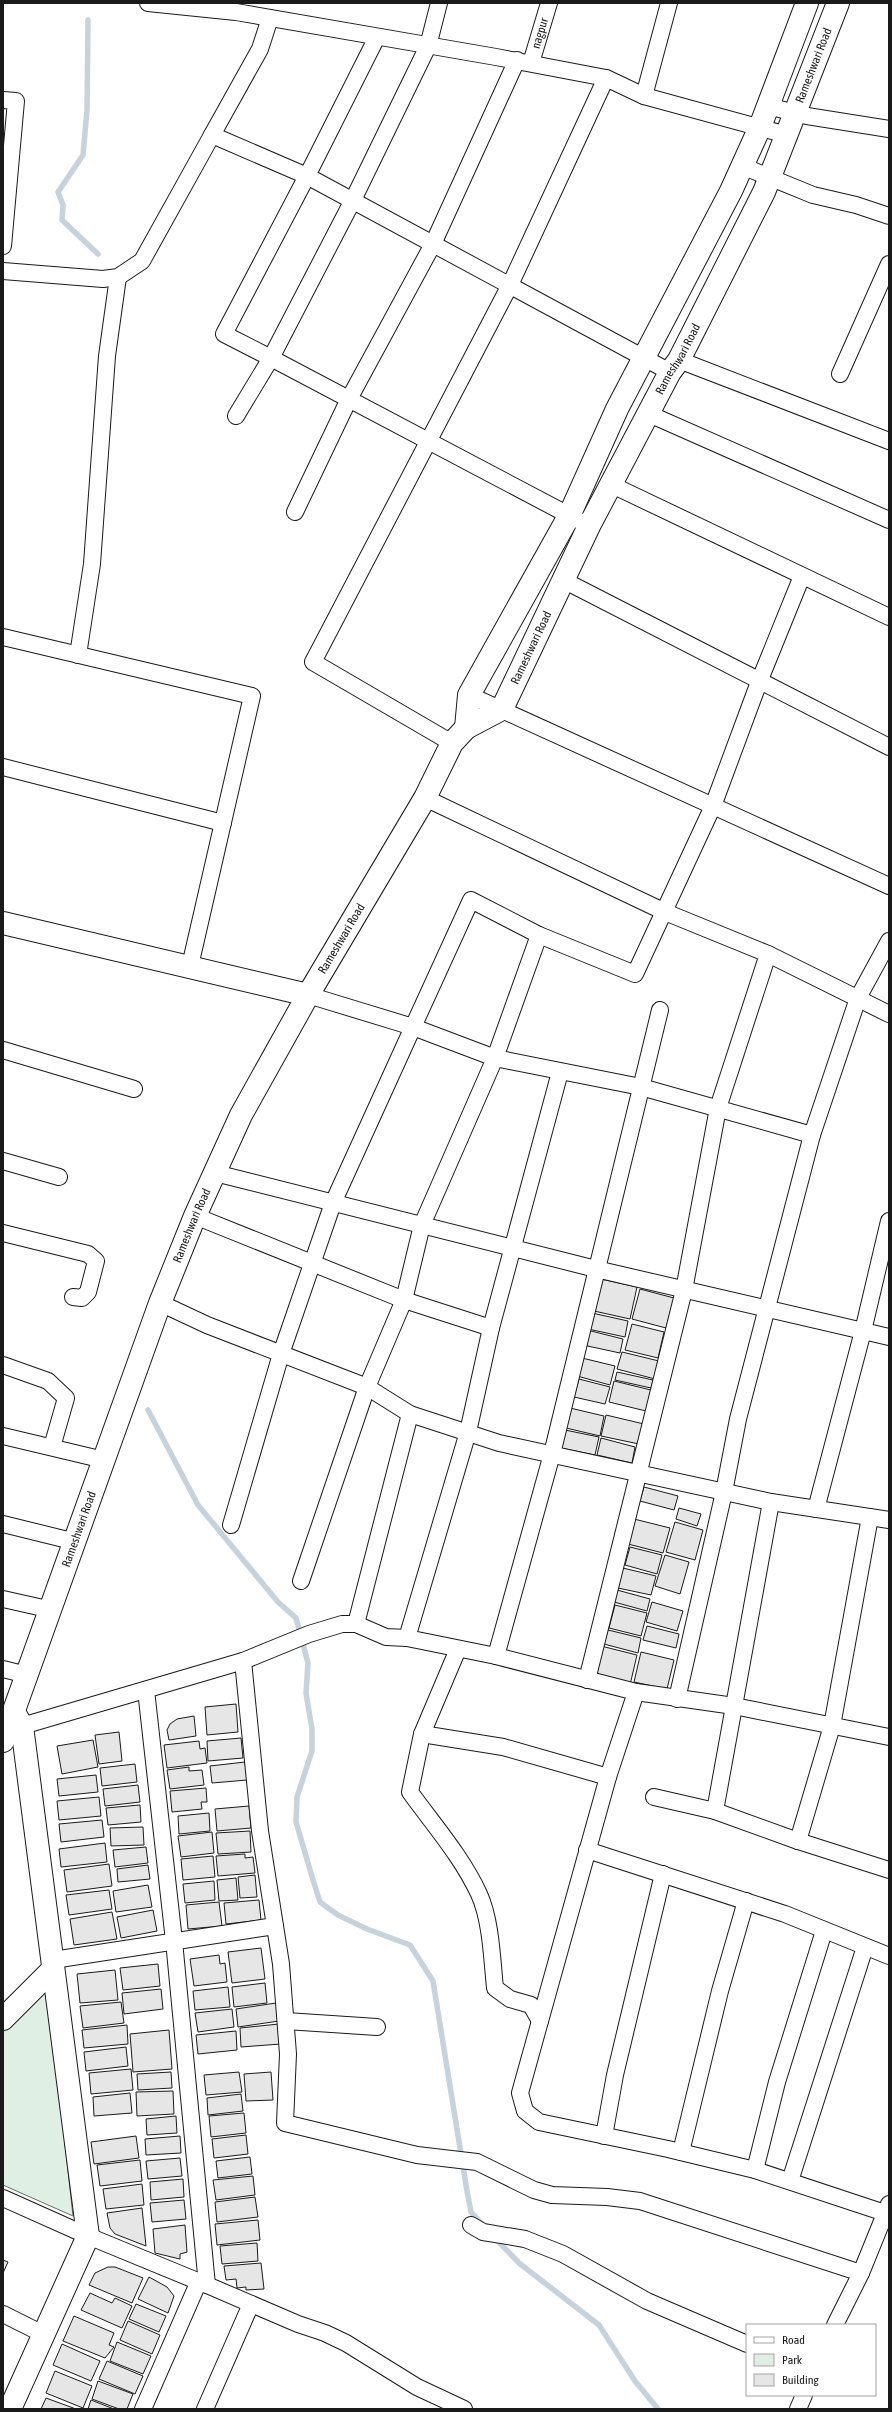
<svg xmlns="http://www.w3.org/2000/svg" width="892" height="2412" font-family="'Asap Condensed',sans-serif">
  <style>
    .green { fill: #e0efe3; stroke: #6a6a6a }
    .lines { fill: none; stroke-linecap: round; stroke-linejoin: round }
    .stream { stroke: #c6d2dc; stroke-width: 5.5 }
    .building { fill: #e6e6e6; stroke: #1a1a1a }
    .street-casing { stroke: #1a1a1a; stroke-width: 18 }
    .secondary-casing { stroke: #1a1a1a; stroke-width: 24 }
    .street { stroke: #fff; stroke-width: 16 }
    .secondary { stroke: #fff; stroke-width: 22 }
    .labels { text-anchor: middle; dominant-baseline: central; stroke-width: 3; stroke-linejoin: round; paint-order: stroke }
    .street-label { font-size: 12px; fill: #1a1a1a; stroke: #fff }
  </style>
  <rect width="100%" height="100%" fill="#fff"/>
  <path class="green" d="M47 1982 73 2216 3 2185V2027Z"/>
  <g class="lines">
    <g class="stream">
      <path d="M88 20 87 110 83 155 58 192 63 205 62 220 98 254"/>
      <path d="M148 1410 198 1505 278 1602 296 1618 308 1663 306 1693 312 1729V1751L297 1797 296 1822 313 1880 320 1902 338 1915 367 1929 410 1945 433 1981 467 2191 471 2212 482 2224"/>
      <path d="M495 2238 519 2263 599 2325 635 2381 658 2409"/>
    </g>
  </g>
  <g class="building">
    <path d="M601 1279 637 1287 630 1319 594 1311Z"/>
    <path d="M640 1289 674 1298 666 1328 632 1319Z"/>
    <path d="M592 1313 628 1321 625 1337 588 1329Z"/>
    <path d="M632 1324 664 1332 658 1358 625 1350Z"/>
    <path d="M587 1330 623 1339 620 1353 583 1345Z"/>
    <path d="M622 1352 659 1361 655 1379 617 1369Z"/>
    <path d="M582 1358 615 1366 610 1385 577 1376Z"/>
    <path d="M617 1372 653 1380 651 1388 615 1380Z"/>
    <path d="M579 1379 610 1387 605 1404 574 1397Z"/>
    <path d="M614 1381 651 1390 646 1411 609 1402Z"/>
    <path d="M570 1408 604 1416 600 1436 566 1428Z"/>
    <path d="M606 1415 644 1424 639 1444 601 1436Z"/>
    <path d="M565 1430 599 1437 595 1455 561 1448Z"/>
    <path d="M601 1438 635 1447 632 1463 597 1455Z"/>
    <path d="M644 1487 678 1496 674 1510 640 1501Z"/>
    <path d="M679 1508 701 1514 697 1526 676 1519Z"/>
    <path d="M634 1519 670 1528 663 1553 628 1544Z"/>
    <path d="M675 1522 703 1530 695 1560 666 1552Z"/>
    <path d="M630 1547 662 1555 657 1574 625 1565Z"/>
    <path d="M665 1555 689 1562 680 1594 655 1586Z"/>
    <path d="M623 1568 656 1576 651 1595 618 1588Z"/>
    <path d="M617 1590 650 1599 647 1611 614 1602Z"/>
    <path d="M652 1602 683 1611 677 1631 646 1622Z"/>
    <path d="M615 1605 647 1613 641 1636 609 1628Z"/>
    <path d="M647 1626 679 1634 676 1648 643 1640Z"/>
    <path d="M608 1630 641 1638 638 1653 604 1644Z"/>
    <path d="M601 1646 637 1655 630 1685 594 1676Z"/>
    <path d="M641 1652 674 1660 667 1689 634 1682Z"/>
    <path d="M236 1704 238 1732 207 1735 205 1707Z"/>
    <path d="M194 1716 196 1736 169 1740 167 1730 170 1724 177 1719Z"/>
    <path d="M119 1732 122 1761 99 1764 95 1735Z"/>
    <path d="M241 1738 243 1758 208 1761 207 1741Z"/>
    <path d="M93 1740 98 1767 62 1774 57 1746Z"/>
    <path d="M199 1741 200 1749 205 1748 207 1763 167 1768 164 1745Z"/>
    <path d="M245 1762 247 1780 212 1783 210 1766Z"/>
    <path d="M135 1764 137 1782 102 1786 100 1768Z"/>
    <path d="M189 1767V1771L202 1770 204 1785 170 1789 167 1770Z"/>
    <path d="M96 1775 98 1792 59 1796 57 1779Z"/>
    <path d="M138 1785 140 1802 105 1806 103 1789Z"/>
    <path d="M206 1788 207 1802H201L202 1809 172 1812 170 1791Z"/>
    <path d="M99 1797 101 1816 59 1820 57 1801Z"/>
    <path d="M140 1805 141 1822 108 1825 106 1808Z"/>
    <path d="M249 1806 251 1828 217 1831 215 1809Z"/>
    <path d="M209 1813 210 1831 179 1834 178 1816Z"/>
    <path d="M102 1820 104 1837 61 1842 59 1824Z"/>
    <path d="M143 1827 144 1845 111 1846 110 1828Z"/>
    <path d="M250 1831 251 1852 218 1854 216 1833Z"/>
    <path d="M212 1832 214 1853 181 1857 178 1836Z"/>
    <path d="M105 1843 107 1862 61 1867 59 1849Z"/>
    <path d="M146 1847 148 1863 115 1867 113 1850Z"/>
    <path d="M245 1854V1858L253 1857 255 1873 218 1876 216 1856Z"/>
    <path d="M213 1856 215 1877 183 1880 181 1859Z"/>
    <path d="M109 1864 112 1886 67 1892 64 1870Z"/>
    <path d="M148 1865 150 1879 118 1882 117 1869Z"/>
    <path d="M255 1875 257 1897 240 1898 238 1877Z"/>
    <path d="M236 1878 238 1900 219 1901 217 1880Z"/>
    <path d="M214 1881 215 1900 185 1903 183 1884Z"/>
    <path d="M148 1885 152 1907 116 1912 113 1891Z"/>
    <path d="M109 1890 112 1909 69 1915 66 1895Z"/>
    <path d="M259 1900 261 1920 226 1924 224 1903Z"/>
    <path d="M219 1902 222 1926 188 1929 186 1905Z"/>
    <path d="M153 1910 157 1931 121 1938 117 1917Z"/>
    <path d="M112 1912 117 1939 74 1945 70 1919Z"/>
    <path d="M261 1948 265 1979 232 1983 228 1952Z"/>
    <path d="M219 1955 220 1964 225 1963 227 1982 194 1986 190 1959Z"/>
    <path d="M158 1964 160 1986 123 1990 120 1968Z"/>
    <path d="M115 1970 118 2000 80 2003 77 1974Z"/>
    <path d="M265 1983 267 2003 234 2007 232 1987Z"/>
    <path d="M228 1987 230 2007 195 2010 193 1991Z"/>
    <path d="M161 1989 163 2009 124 2014 122 1993Z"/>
    <path d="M121 2002 124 2023 83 2028 80 2006Z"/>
    <path d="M276 2003 279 2021 238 2027 236 2009Z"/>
    <path d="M232 2009 234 2027 198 2032 195 2013Z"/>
    <path d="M279 2024 281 2044 241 2047 240 2028Z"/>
    <path d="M127 2025 128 2044 84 2048 82 2030Z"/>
    <path d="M169 2030 172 2069 133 2072 130 2034Z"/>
    <path d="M236 2031 237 2050 198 2054 196 2035Z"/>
    <path d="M126 2047 128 2066 86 2071 84 2052Z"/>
    <path d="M131 2069 133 2090 91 2094 89 2073Z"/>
    <path d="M171 2072 172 2088 138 2090 137 2074Z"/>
    <path d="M239 2072 242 2092 206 2095 204 2075Z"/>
    <path d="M271 2072 273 2100 246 2101 244 2074Z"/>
    <path d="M173 2091 174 2114 137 2116 136 2092Z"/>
    <path d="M130 2093 132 2113 94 2116 93 2097Z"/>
    <path d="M241 2094 243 2111 208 2115 207 2098Z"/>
    <path d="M244 2113 246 2133 211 2137 209 2116Z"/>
    <path d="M176 2116 177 2133 147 2135 146 2119Z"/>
    <path d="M246 2135 248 2154 214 2158 212 2139Z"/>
    <path d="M136 2136 139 2158 94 2164 91 2142Z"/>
    <path d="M180 2136 181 2153 146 2155 145 2139Z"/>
    <path d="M250 2157 252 2174 218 2178 216 2161Z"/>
    <path d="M180 2158 182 2176 148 2179 146 2161Z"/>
    <path d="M140 2160 142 2181 100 2186 97 2165Z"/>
    <path d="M253 2176 255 2195 216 2200 213 2180Z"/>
    <path d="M183 2179 184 2197 151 2200 150 2182Z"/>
    <path d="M142 2184 144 2205 106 2209 103 2189Z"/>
    <path d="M255 2197 258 2217 217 2222 215 2202Z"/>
    <path d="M184 2200 186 2219 152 2222 150 2203Z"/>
    <path d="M142 2208 146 2246 115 2234 110 2228 107 2213Z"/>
    <path d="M258 2220 260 2240 217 2245 215 2224Z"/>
    <path d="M185 2225 187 2252 180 2254V2259L155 2253 153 2229Z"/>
    <path d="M257 2243 258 2261 222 2264 220 2246Z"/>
    <path d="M3 2260 8 2262 3 2273Z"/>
    <path d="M261 2263 264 2289 246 2290V2287L237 2288 236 2279 226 2280 224 2266Z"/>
    <path d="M108 2267H115L143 2278 132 2303 89 2285 95 2273Z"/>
    <path d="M149 2277 167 2287 174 2296 168 2313 138 2299Z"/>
    <path d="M90 2293 112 2303 115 2298 132 2306 122 2328 81 2310Z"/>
    <path d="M136 2304 166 2316 159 2332 129 2319Z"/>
    <path d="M74 2316 114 2333 109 2345 114 2347 105 2358 63 2341Z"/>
    <path d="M128 2321 160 2335 152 2354 120 2340Z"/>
    <path d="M117 2342 151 2356 143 2374 110 2361Z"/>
    <path d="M62 2344 100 2361 91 2381 53 2365Z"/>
    <path d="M107 2361 143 2376 135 2394 99 2379Z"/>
    <path d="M55 2371 92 2386 83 2408 46 2393Z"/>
    <path d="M98 2381 133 2394 127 2409H119L92 2399Z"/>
    <path d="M46 2398 76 2409H41Z"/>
    <path d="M91 2400 114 2409H88Z"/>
  </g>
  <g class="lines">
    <defs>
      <g id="street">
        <path d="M148 3 236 12 496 57 606 78 644 96 787 135"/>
        <path d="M439 3 428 46 353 200 271 358 578 520"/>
        <path d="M377 37 307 176 670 372"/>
        <path id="s1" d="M531 63 549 3"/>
        <path d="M644 96 669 3"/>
        <path d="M3 100 16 101 3 246"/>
        <path d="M768 106 807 116 889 129"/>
        <path d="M742 166 813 195 856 205 889 216"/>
        <path d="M3 271 103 279 118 277 142 261 212 135"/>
        <path d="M679 360 889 441"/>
        <path d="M840 374 889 264"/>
        <path d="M649 414 889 520"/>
        <path d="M236 416 271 358 224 334 307 176 212 135 260 49 270 18"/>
        <path d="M612 485 889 617"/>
        <path d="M295 512 349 399 433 244 517 60"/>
        <path d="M563 580 889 747"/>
        <path d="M3 637 252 696 190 966"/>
        <path d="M78 655 92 564 107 356 118 277"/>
        <path d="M469 695 889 886"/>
        <path d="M452 743 313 662 510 285 606 78"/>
        <path d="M3 767 223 823"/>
        <path d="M425 798 665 912 768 954 889 1014"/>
        <path d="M539 935 635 974 713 806 759 682 802 576"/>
        <path d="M308 995 413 1027 471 900 539 935 495 1058 641 1087 812 1135 738 1419 724 1492 677 1699"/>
        <path d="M3 1050 134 1089"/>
        <path d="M812 1135 858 998 889 941"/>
        <path d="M3 1161 59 1177"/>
        <path d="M215 1173 596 1269 889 1337"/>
        <path d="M195 1216 404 1300 491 1328"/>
        <path d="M3 1233 88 1254 96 1261 88 1292 82 1298 73 1297"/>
        <path d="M160 1303 207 1325 367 1387 410 1414 499 1443 771 1502 889 1520"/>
        <path d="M3 1365 48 1381 66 1398 52 1447"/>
        <path d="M3 1436 104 1460"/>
        <path d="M771 1502 715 1811 798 1841 889 1870"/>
        <path d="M816 1509 863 1331 889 1221"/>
        <path d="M3 1524 76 1542"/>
        <path d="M231 1525 281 1354 333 1203 413 1027 495 1058 422 1225 404 1300 367 1387 301 1581"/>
        <path d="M3 1599 52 1610"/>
        <path d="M356 1624 410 1414"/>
        <path d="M407 1638 468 1432 491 1328 560 1072"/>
        <path d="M458 1649 422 1734 410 1792C433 1824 462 1857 479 1894 491 1920 492 1959 495 1988L510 1999 531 2005 540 2021 608 1777 636 1692"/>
        <path d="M496 1656 552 1454 660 1010"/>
        <path d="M243 1661 260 1831 275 1926"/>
        <path d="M3 1669 27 1675"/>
        <path d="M587 1680 684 1290 718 1108 768 954"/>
        <path d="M22 1726 243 1661 309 1634 342 1624H356L386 1637 407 1638 496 1656 636 1692 734 1706 889 1737"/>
        <path d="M422 1734 503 1747 608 1777"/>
        <path d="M654 1797 715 1811"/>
        <path d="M798 1841 832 1726 870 1517"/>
        <path d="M587 1850 785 1914 889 1956"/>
        <path d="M53 1960 275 1926 281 1964 288 2054 285 2123 417 2155 477 2162 534 2190 552 2195 607 2197 640 2201 861 2273"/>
        <path d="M286 2021 377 2027"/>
        <path d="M540 2021 520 2093 525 2111 539 2122 668 2149 755 2170 885 2213"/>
        <path d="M604 2136 615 2075 663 1874"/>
        <path d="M681 2152 720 1991 746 1901"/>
        <path d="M755 2170 777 2082 824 1931"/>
        <path d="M790 2181 865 1947"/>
        <path d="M3 2198 88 2236 207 2285 174 1941 146 1690"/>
        <path d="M471 2225 483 2232 525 2239 563 2254 647 2301 747 2344"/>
        <path d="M207 2285 298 2324 325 2333 346 2343 417 2387 464 2409"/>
        <path d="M3 2314 45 2335"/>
        <path d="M835 2325 861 2273 889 2204"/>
        <path d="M143 2409 199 2281"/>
        <path d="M205 2409 251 2304"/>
        <path d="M798 2409 804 2395"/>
      </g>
      <g id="secondary">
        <path d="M466 728 469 695 569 516 617 409 731 191 760 127 807 3"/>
        <path d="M3 923 308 995"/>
        <path id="s2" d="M3 1741 160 1303 195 1216 241 1115 308 995 425 798 452 743 466 728 502 709 589 526 670 372 679 360 764 192 838 3"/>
        <path d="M3 2019 53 1969"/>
        <path d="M10 2409 88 2236 22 1726 14 1712"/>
      </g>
    </defs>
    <use href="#street" class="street-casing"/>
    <use href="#secondary" class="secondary-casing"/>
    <use href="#street" class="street"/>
    <use href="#secondary" class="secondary"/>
  </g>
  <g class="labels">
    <g class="street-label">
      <text stroke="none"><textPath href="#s1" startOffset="31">nagpur</textPath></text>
      <text stroke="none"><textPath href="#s2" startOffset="1875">Rameshwari Road</textPath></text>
      <text stroke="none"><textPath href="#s2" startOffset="1551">Rameshwari Road</textPath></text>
      <text stroke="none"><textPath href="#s2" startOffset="1227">Rameshwari Road</textPath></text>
      <text stroke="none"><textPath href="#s2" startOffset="873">Rameshwari Road</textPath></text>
      <text stroke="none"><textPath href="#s2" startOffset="549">Rameshwari Road</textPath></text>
      <text stroke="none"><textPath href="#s2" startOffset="225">Rameshwari Road</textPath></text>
    </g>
  </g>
  <rect width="892" height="2412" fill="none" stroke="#1a1a1a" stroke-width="8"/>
  <rect x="746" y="2324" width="130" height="72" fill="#ffffff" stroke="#a3a3a3"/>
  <rect x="754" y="2337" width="20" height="6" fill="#ffffff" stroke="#a3a3a3"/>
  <text x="782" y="2344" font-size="12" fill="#1a1a1a">Road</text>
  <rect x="754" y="2354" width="20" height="12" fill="#e0efe3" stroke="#a3a3a3"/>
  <text x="782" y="2364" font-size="12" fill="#1a1a1a">Park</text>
  <rect x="754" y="2374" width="20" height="12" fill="#e6e6e6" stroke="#a3a3a3"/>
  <text x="782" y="2384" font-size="12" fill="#1a1a1a">Building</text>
</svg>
